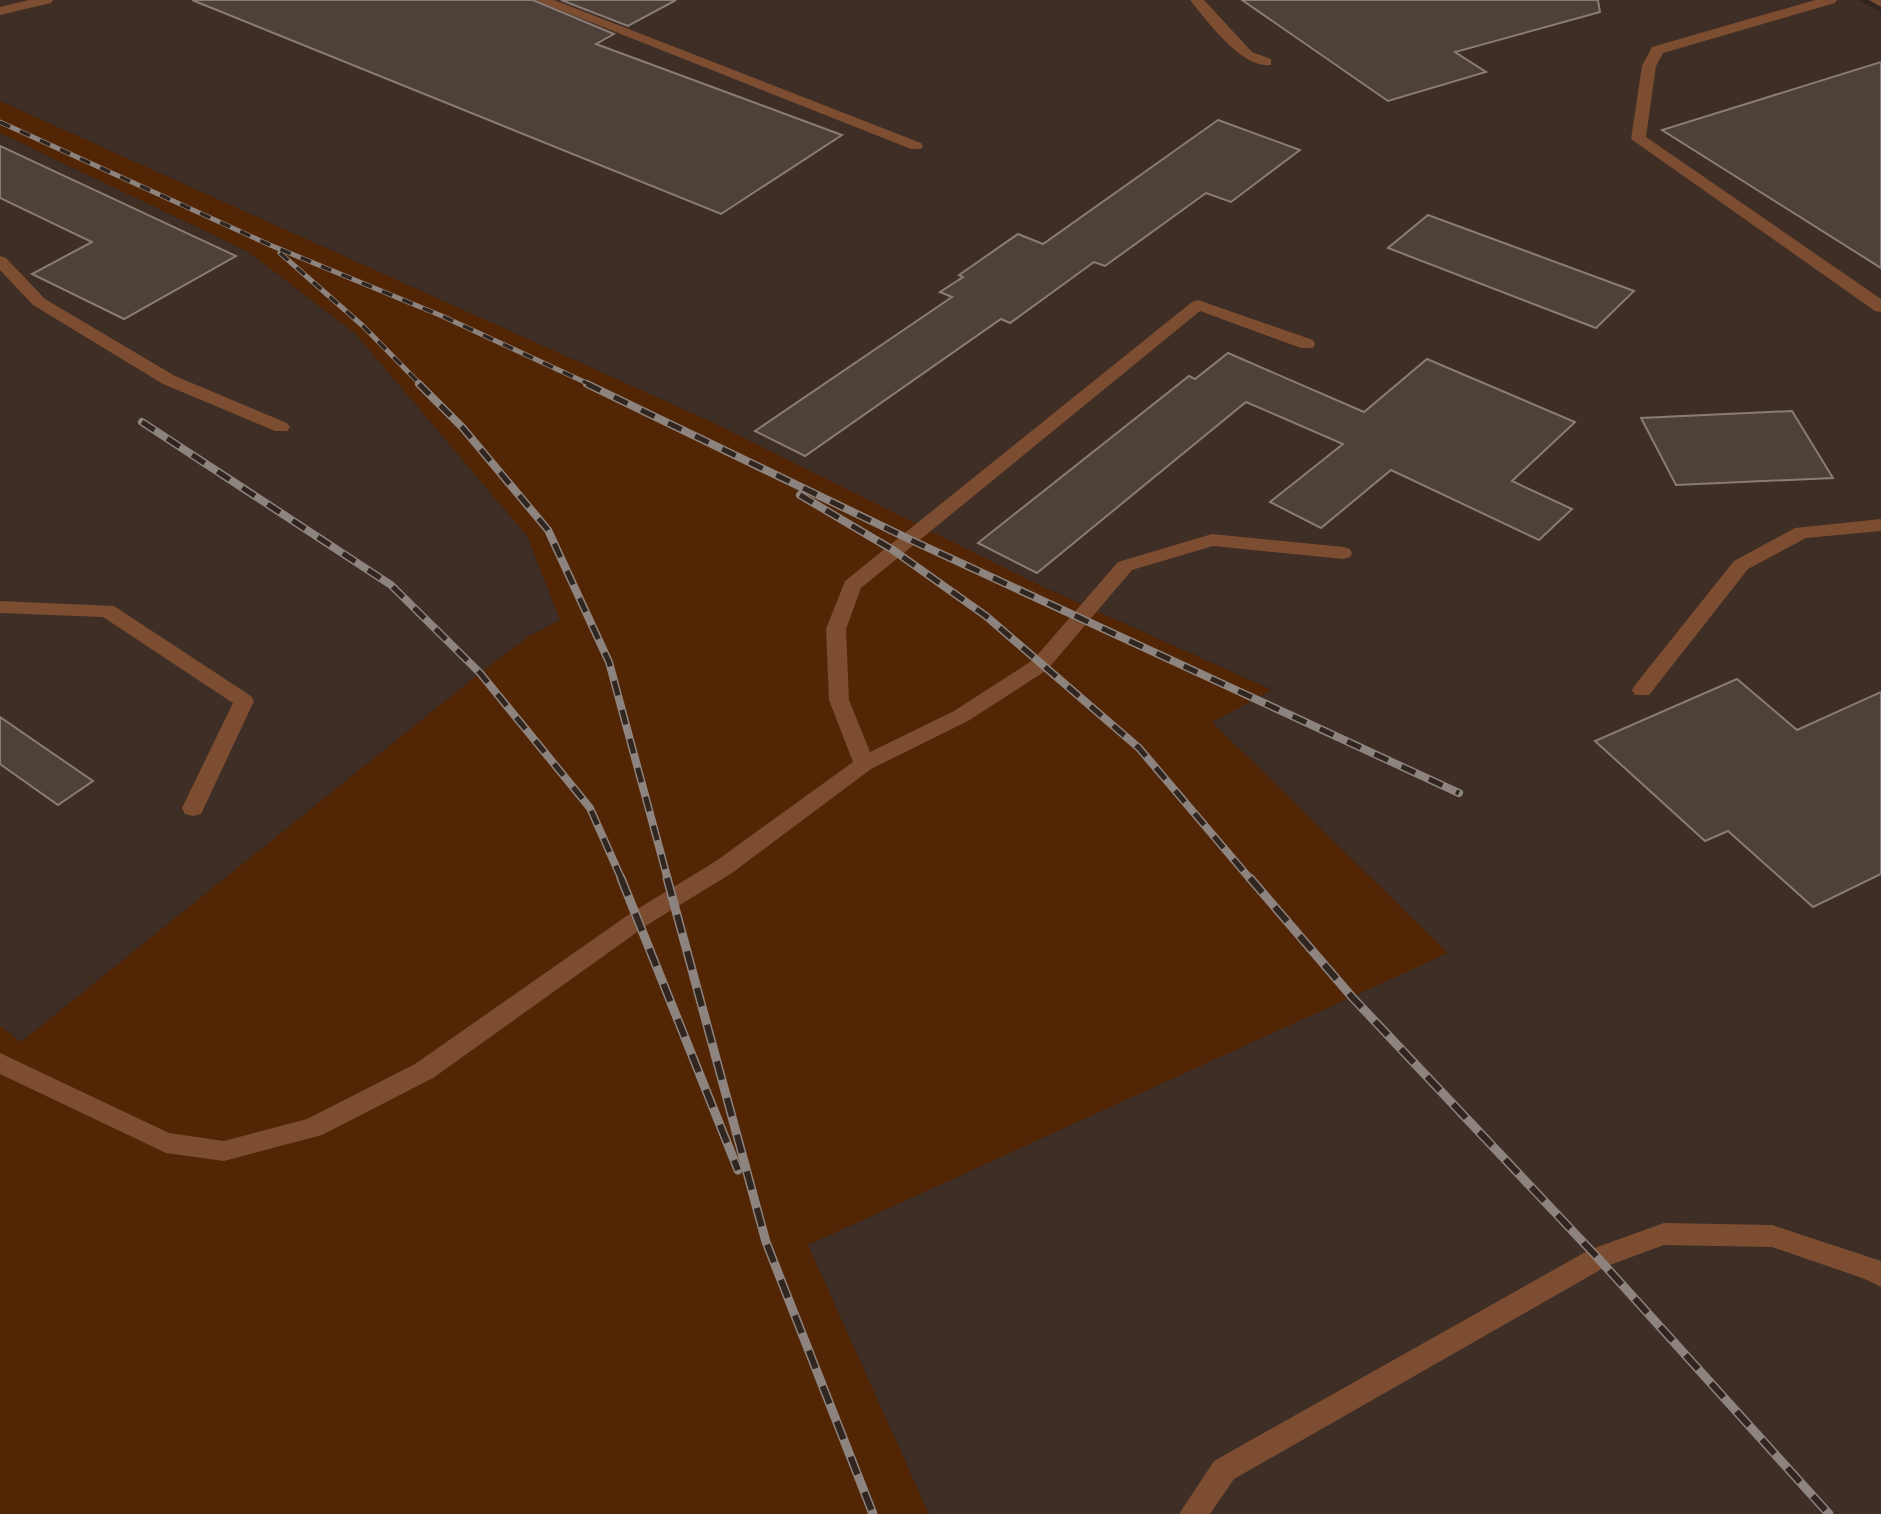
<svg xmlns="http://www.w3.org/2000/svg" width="1881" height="1514" font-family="'DejaVu Sans',sans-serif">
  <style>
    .built { fill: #3f2e25 }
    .green { fill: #522505 }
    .building { fill: #4d413a; stroke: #897c74; stroke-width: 2 }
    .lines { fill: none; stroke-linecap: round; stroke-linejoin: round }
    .lane { fill: #7c4d30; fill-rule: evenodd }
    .street { fill: #7c4d30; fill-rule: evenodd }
    .rail-far2-casing { stroke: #8e847f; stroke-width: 5 }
    .rail-far1-casing { stroke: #8e847f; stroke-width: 8 }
    .rail-casing { stroke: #8e847f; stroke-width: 9 }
    .rail-far2 { stroke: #31261f; stroke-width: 3.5; stroke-dasharray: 11; stroke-linecap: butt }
    .rail-far1 { stroke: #31261f; stroke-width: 5; stroke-dasharray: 15; stroke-linecap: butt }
    .rail { stroke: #31261f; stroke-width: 6; stroke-dasharray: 19; stroke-linecap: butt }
  </style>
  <rect width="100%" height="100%" fill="#31261f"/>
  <g class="built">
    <path d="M0 0H1858L1881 12V1514H929L808 1245 1447 952 1212 722 1271 689 1039 585 714 423 0 101Z"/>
    <path d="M0 133 247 251 355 333 527 536 560 620 528 637 480 673 21 1042 0 1026Z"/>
  </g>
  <path class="green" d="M0 101 714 423 1039 585 1272 690 1212 722 1448 953 808 1245 929 1514H0V1026L21 1042 480 673 528 637 560 620 527 536 355 333 247 251 0 133Z"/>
  <g class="building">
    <path d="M192 0H533L614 34 596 44 842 135 721 214Z"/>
    <path d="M561 0H676L628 26Z"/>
    <path d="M1242 0H1598L1600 12 1455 52 1486 72 1388 101Z"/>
    <path d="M1881 62V268L1662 130Z"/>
    <path d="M1218 120 1300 150 1231 202 1206 193 1105 266 1094 262 1010 323 1001 319 805 456 755 431 952 297 940 292 963 277 959 275 1018 234 1043 244Z"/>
    <path d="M0 146 236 256 124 319 32 274 92 242 0 198Z"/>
    <path d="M1428 215 1634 291 1596 328 1388 248Z"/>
    <path d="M1228 353 1364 412 1427 359 1575 422 1512 481 1572 509 1539 540 1391 470 1321 528 1270 502 1343 444 1246 402 1037 573 978 543 1189 376 1195 379Z"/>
    <path d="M1792 411 1833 478 1676 485 1641 418Z"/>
    <path d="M1737 679 1797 730 1881 692V874L1813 907 1728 831 1705 841 1595 741Z"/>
    <path d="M0 717 93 781 58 805 0 764Z"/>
  </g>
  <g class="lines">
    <g class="lane">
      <path d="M29 0H53L51 3 0 15V7Z"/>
      <path d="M535 0H554L921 143 923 146 921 149H911Z"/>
      <path d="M1190 0H1204L1252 52 1271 59V65C1243 70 1206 20 1190 0Z"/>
      <path d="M1815 0H1837L1835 3 1663 53 1656 66 1646 137 1881 299V312L1875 311 1631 139 1642 66 1652 47Z"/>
      <path d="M0 256 6 258 45 299 175 376 287 423 290 427 287 431H275L163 384 33 305 0 270Z"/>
      <path d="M1198 300 1313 340 1315 344 1313 348H1301L1200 311 861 588 846 629 849 700 870 752 954 711 1033 660 1118 562 1212 534 1343 547 1350 549 1352 553 1350 557 1343 559 1213 546 1132 570 1047 670 968 721 871 769 732 873 647 925 433 1078 322 1135 224 1161 166 1153 0 1074V1053L169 1133 224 1141 307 1119 415 1064 631 913 716 861 853 762 829 700 826 629 845 581 1192 302Z"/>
      <path d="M1881 519V531L1806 538 1748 569 1649 695H1635L1632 690 1635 685 1734 561 1795 528Z"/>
      <path d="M0 601 114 606 251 696 254 701 201 814 193 816 185 814 182 808 233 703 103 617 0 613Z"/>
      <path d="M1664 1223 1772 1225 1881 1261V1287L1865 1279 1772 1247 1664 1245 1607 1266 1234 1479 1210 1514H1179L1214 1461 1589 1250Z"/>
    </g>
    <path class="street" d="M1869 0H1881V7Z"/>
    <defs>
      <g id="rail-far2">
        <path d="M0 122 270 245 442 316 591 385"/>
        <path d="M280 253 363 326 421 385"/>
      </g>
      <g id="rail-far1">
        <path d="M419 384 462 427 548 530 609 662 668 880"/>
        <path d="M587 384 911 540 1459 793"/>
        <path d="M142 422 391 585 480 673 590 808 622 880"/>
        <path d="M800 495 893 550 986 616 1139 748 1251 880"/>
      </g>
      <g id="rail">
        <path d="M621 878 738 1170"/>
        <path d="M667 878 766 1242 873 1514"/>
        <path d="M1250 878 1352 997 1598 1258 1829 1514"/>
      </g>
    </defs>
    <use href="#rail-far2" class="rail-far2-casing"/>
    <use href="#rail-far1" class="rail-far1-casing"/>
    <use href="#rail" class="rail-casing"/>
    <use href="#rail-far2" class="rail-far2"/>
    <use href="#rail-far1" class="rail-far1"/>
    <use href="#rail" class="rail"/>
  </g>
</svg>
